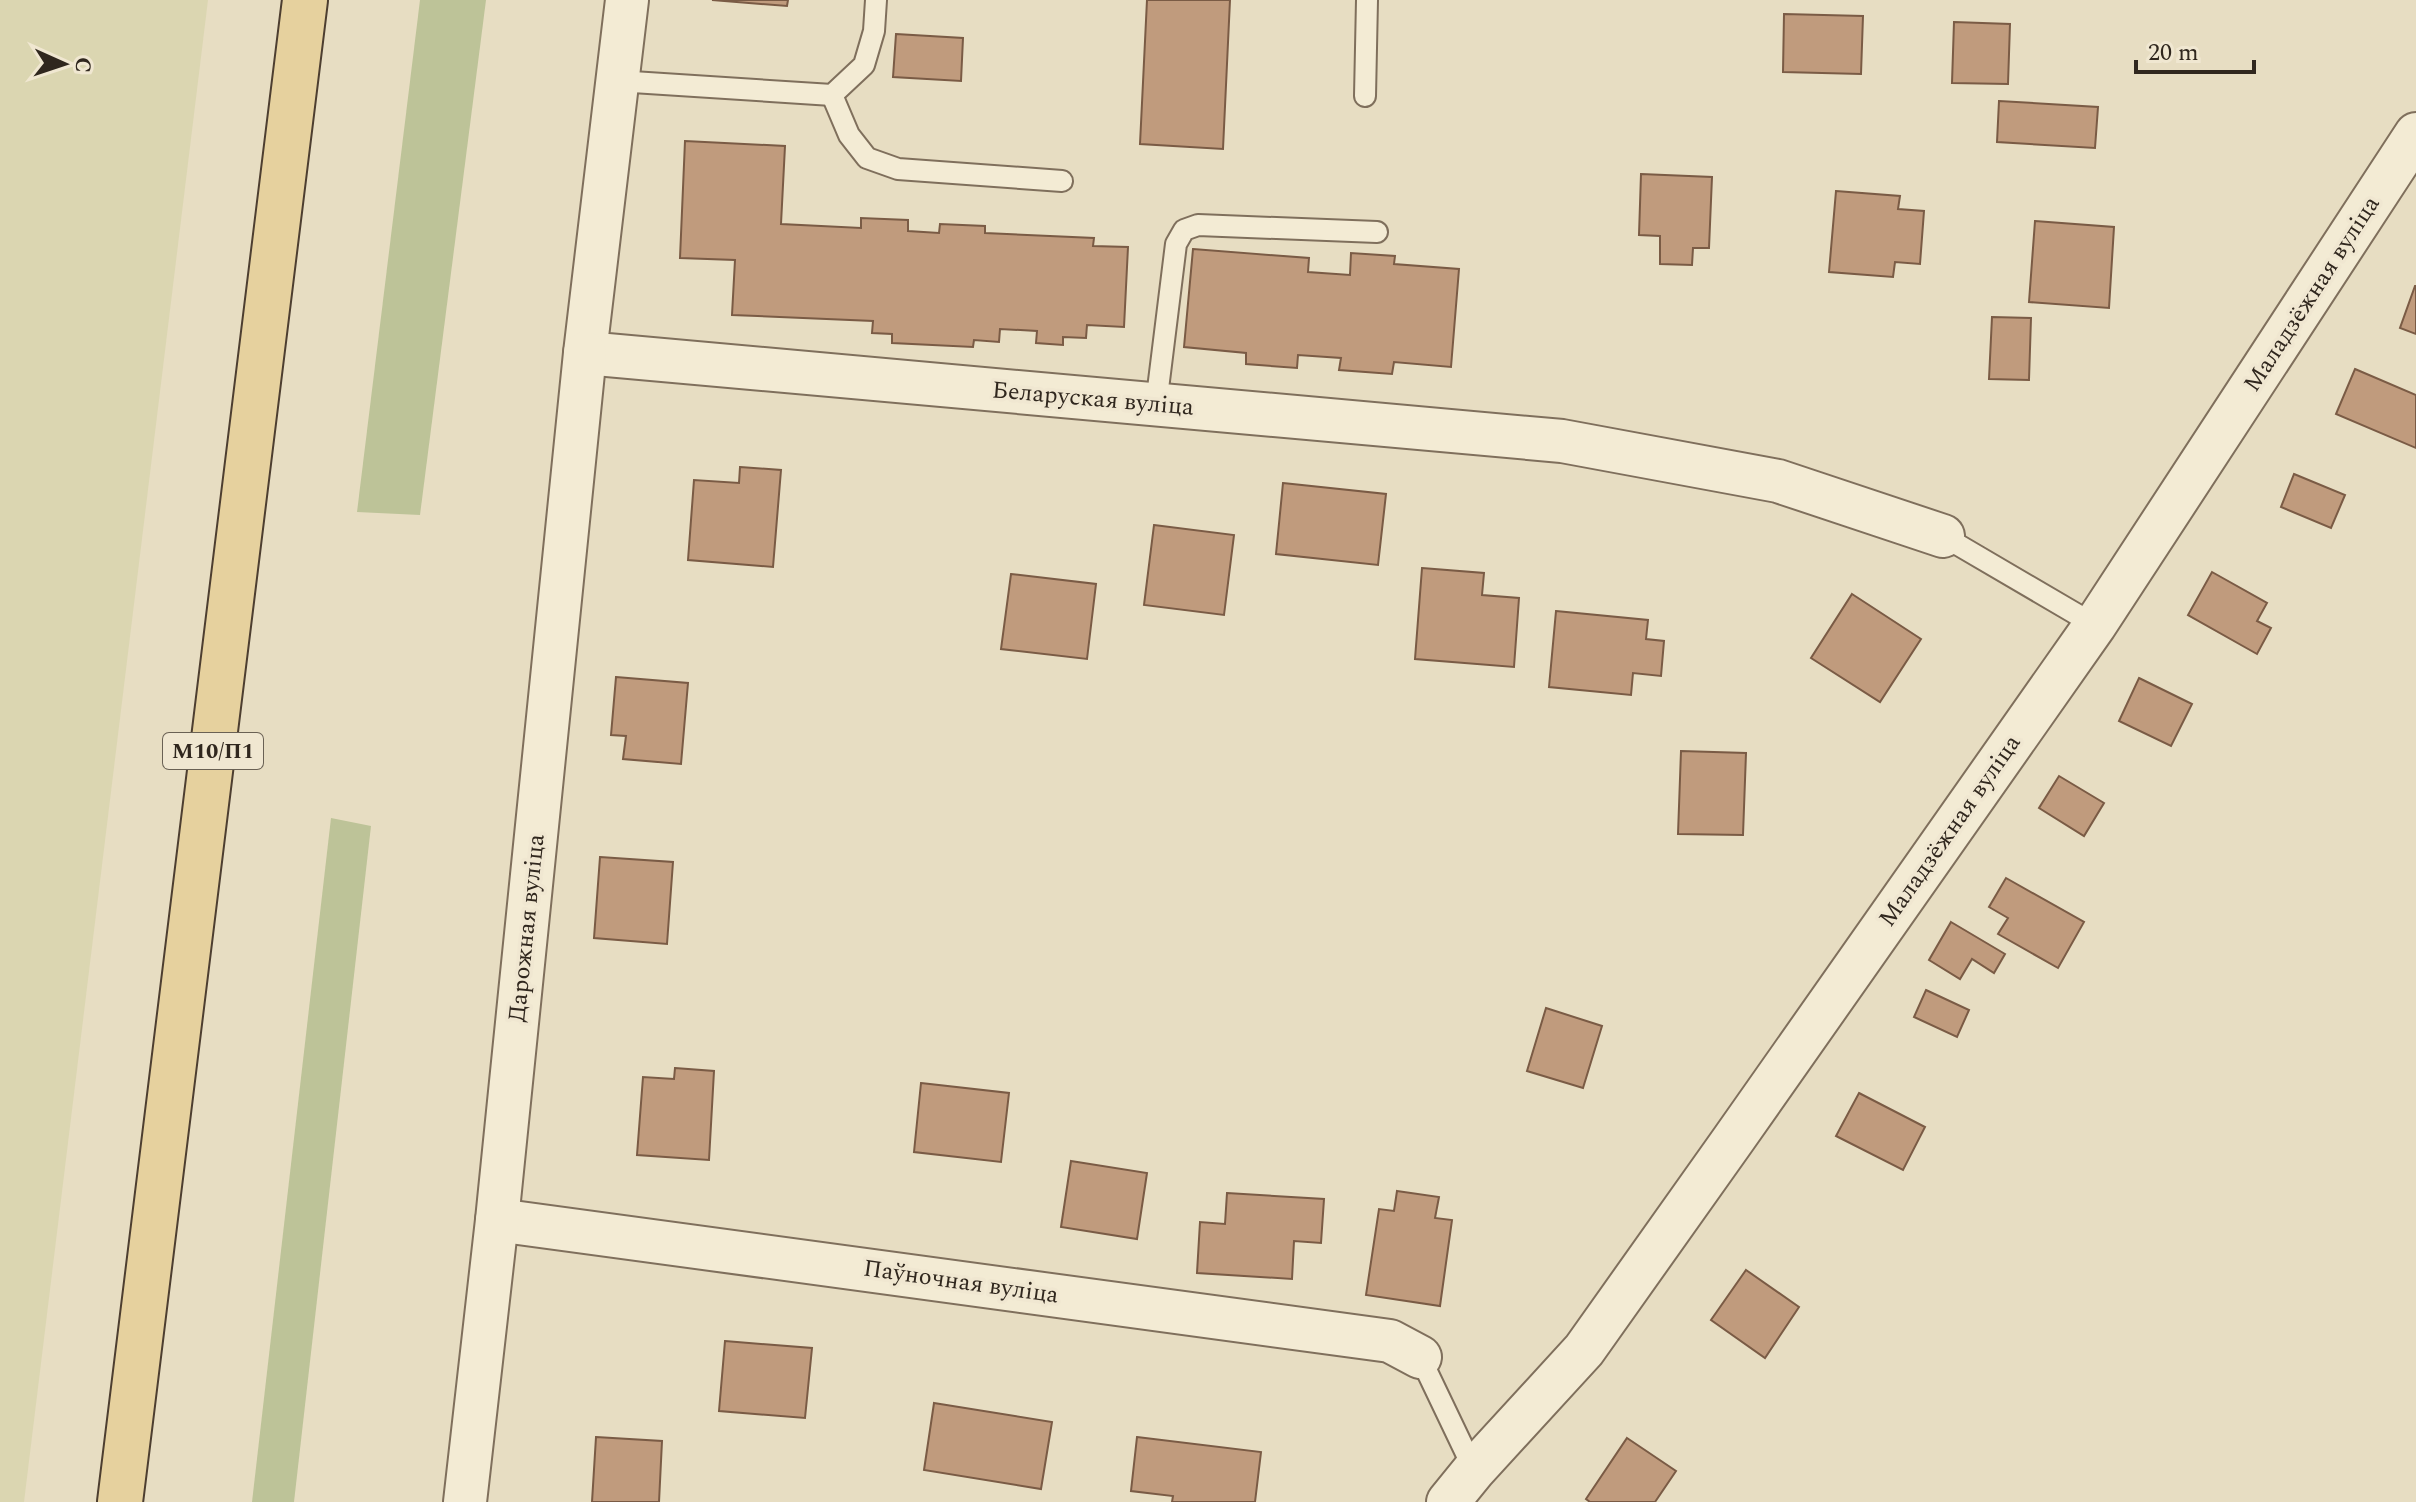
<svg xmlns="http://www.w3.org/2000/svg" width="2416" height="1502" font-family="Spectral,serif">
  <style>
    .farmland { fill: #dbd6b1 }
    .green { fill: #bdc398 }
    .building { fill: #c09b7d; stroke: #7a5b45; stroke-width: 2 }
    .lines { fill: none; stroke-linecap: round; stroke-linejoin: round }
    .lane-casing { stroke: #7f6f5c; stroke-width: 24 }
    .street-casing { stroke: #7f6f5c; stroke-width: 46 }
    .primary-casing { stroke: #4d3e30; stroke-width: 48 }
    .lane { stroke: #f3ebd4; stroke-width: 20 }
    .street { stroke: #f3ebd4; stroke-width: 42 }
    .primary { stroke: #e6d19e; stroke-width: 44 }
    .labels { text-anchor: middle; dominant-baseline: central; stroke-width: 7; stroke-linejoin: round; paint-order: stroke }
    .shield { fill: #f0e7d1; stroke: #6a6154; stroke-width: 2 }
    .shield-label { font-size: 22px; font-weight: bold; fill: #30271e }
    .street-label { font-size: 24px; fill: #30271e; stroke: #f0e7d1 }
  </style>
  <rect width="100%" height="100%" fill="#e7ddc2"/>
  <path class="farmland" d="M0 0H208L24 1502H0Z"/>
  <g class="green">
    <path d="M420 0H486L420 515 357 512Z"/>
    <path d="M331 818 371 826 294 1502H252Z"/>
  </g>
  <g class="building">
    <path d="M712 0H788L787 6Z"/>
    <path d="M1147 0H1230L1223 149 1140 144Z"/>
    <path d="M1784 14 1863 16 1861 74 1783 72Z"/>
    <path d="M1954 22 2010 24 2008 84 1952 83Z"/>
    <path d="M896 34 963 38 961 81 893 77Z"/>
    <path d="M1999 101 2098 107 2095 148 1997 142Z"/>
    <path d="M685 141 785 146 781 224 861 228V218L908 220V231L939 233 940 224 985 226V233L1094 238 1093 246 1128 247 1124 327 1087 325 1086 338 1063 337V345L1036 343 1037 331 1000 329 999 342 974 340 973 347 892 343V334L872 333 873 321 732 315 735 260 680 258Z"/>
    <path d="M1641 174 1712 177 1709 248H1693L1692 265 1660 264V236L1639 235Z"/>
    <path d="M1836 191 1900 196 1898 209 1924 211 1920 264 1895 262 1893 277 1829 272Z"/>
    <path d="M2035 221 2114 227 2109 308 2029 302Z"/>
    <path d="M1193 249 1309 258 1308 272 1350 275 1351 253 1395 256 1394 264 1459 269 1451 367 1394 362 1392 374 1339 370 1341 358 1298 355 1297 368 1246 364V353L1184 347Z"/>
    <path d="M2415 286H2416V334L2400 328Z"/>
    <path d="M1992 317 2031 318 2029 380 1989 379Z"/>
    <path d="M2355 369 2416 395V448L2336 414Z"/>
    <path d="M740 467 781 470 773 567 688 560 694 480 739 483Z"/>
    <path d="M2294 474 2345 495 2331 528 2281 507Z"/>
    <path d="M1283 483 1386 494 1378 565 1276 554Z"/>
    <path d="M1154 525 1234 535 1224 615 1144 605Z"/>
    <path d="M1422 568 1484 573 1482 595 1519 598 1514 667 1415 659Z"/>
    <path d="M2212 572 2267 603 2257 621 2271 628 2257 654 2188 615Z"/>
    <path d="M1011 574 1096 584 1087 659 1001 649Z"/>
    <path d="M1852 594 1921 639 1880 702 1811 658Z"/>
    <path d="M1556 611 1648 620 1646 639 1664 641 1661 676 1633 673 1631 695 1549 687Z"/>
    <path d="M616 677 688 683 681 764 623 759 626 736 611 735Z"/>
    <path d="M2139 678 2192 704 2171 746 2119 721Z"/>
    <path d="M1681 751 1746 753 1743 835 1678 834Z"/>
    <path d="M2059 776 2104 803 2084 836 2039 808Z"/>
    <path d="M600 857 673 862 667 944 594 938Z"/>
    <path d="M2006 878 2084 922 2058 968 1998 934 2008 918 1989 907Z"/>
    <path d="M1951 922 2005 954 1994 973 1972 959 1960 979 1929 960Z"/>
    <path d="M1926 990 1969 1010 1957 1037 1914 1017Z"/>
    <path d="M1546 1008 1602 1026 1583 1088 1527 1071Z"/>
    <path d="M675 1068 714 1071 709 1160 637 1155 643 1077 674 1079Z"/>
    <path d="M921 1083 1009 1093 1001 1162 914 1152Z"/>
    <path d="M1859 1093 1925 1127 1903 1170 1836 1136Z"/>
    <path d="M1071 1161 1147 1173 1137 1239 1061 1227Z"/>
    <path d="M1397 1191 1439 1197 1435 1218 1452 1220 1440 1306 1366 1295 1379 1209 1394 1211Z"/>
    <path d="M1227 1193 1324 1199 1321 1243 1294 1241 1292 1279 1197 1273 1200 1222 1225 1224Z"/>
    <path d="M1746 1270 1799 1307 1765 1358 1711 1320Z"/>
    <path d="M725 1341 812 1348 805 1418 719 1411Z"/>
    <path d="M934 1403 1052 1422 1041 1489 924 1470Z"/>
    <path d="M596 1437 662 1441 659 1502H592Z"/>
    <path d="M1137 1437 1261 1452 1255 1502H1172L1173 1496 1131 1491Z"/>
    <path d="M1627 1438 1676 1471 1655 1502H1590L1586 1499Z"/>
  </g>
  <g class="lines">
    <defs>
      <g id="lane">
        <path d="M617 81 832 95 864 65 874 31 876 0"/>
        <path d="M832 95 849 135 867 158 898 169 1062 181"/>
        <path d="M1365 96 1367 0"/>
        <path d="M1156 405 1176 244 1184 230 1198 225 1377 232"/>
        <path d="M1943 536 2095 625"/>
        <path d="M1420 1357 1474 1470"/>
      </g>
      <g id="street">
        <path d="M627 0 585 353 1562 441 1778 481 1943 536"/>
        <path d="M497 1220 1390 1341 1420 1357"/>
        <path d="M465 1502 497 1220 585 353"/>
        <path d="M1448 1502 1474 1470 1584 1350 1733 1140 2095 625 2416 134"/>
      </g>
      <path id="primary" d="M120 1502 305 0"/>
    </defs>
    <use href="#lane" class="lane-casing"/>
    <use href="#street" class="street-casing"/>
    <use href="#primary" class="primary-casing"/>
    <use href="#lane" class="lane"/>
    <use href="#street" class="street"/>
    <use href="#primary" class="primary"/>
  </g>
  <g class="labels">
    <rect class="shield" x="163" y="733" width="100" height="36" rx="6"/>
    <g class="shield-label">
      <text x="213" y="751">М10/П1</text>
    </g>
    <g class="street-label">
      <text transform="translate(2312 294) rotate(-57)">Маладзёжная вуліца</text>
      <text transform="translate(1093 399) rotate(5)">Беларуская вуліца</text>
      <text transform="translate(1950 831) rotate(-55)">Маладзёжная вуліца</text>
      <text transform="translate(527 928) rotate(-84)">Дарожная вуліца</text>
      <text transform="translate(961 1282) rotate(8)">Паўночная вуліца</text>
    </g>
  </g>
  <g transform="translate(64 64) rotate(93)" stroke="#f0e7d1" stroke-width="6" paint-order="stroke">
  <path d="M0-6L14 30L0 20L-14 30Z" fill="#30271e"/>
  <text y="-12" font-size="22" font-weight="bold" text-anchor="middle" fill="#30271e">С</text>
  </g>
  <path d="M2136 60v12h118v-12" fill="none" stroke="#30271e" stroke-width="4"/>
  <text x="2148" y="60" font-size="24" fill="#30271e" stroke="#f0e7d1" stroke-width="6" paint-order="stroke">20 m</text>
</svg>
